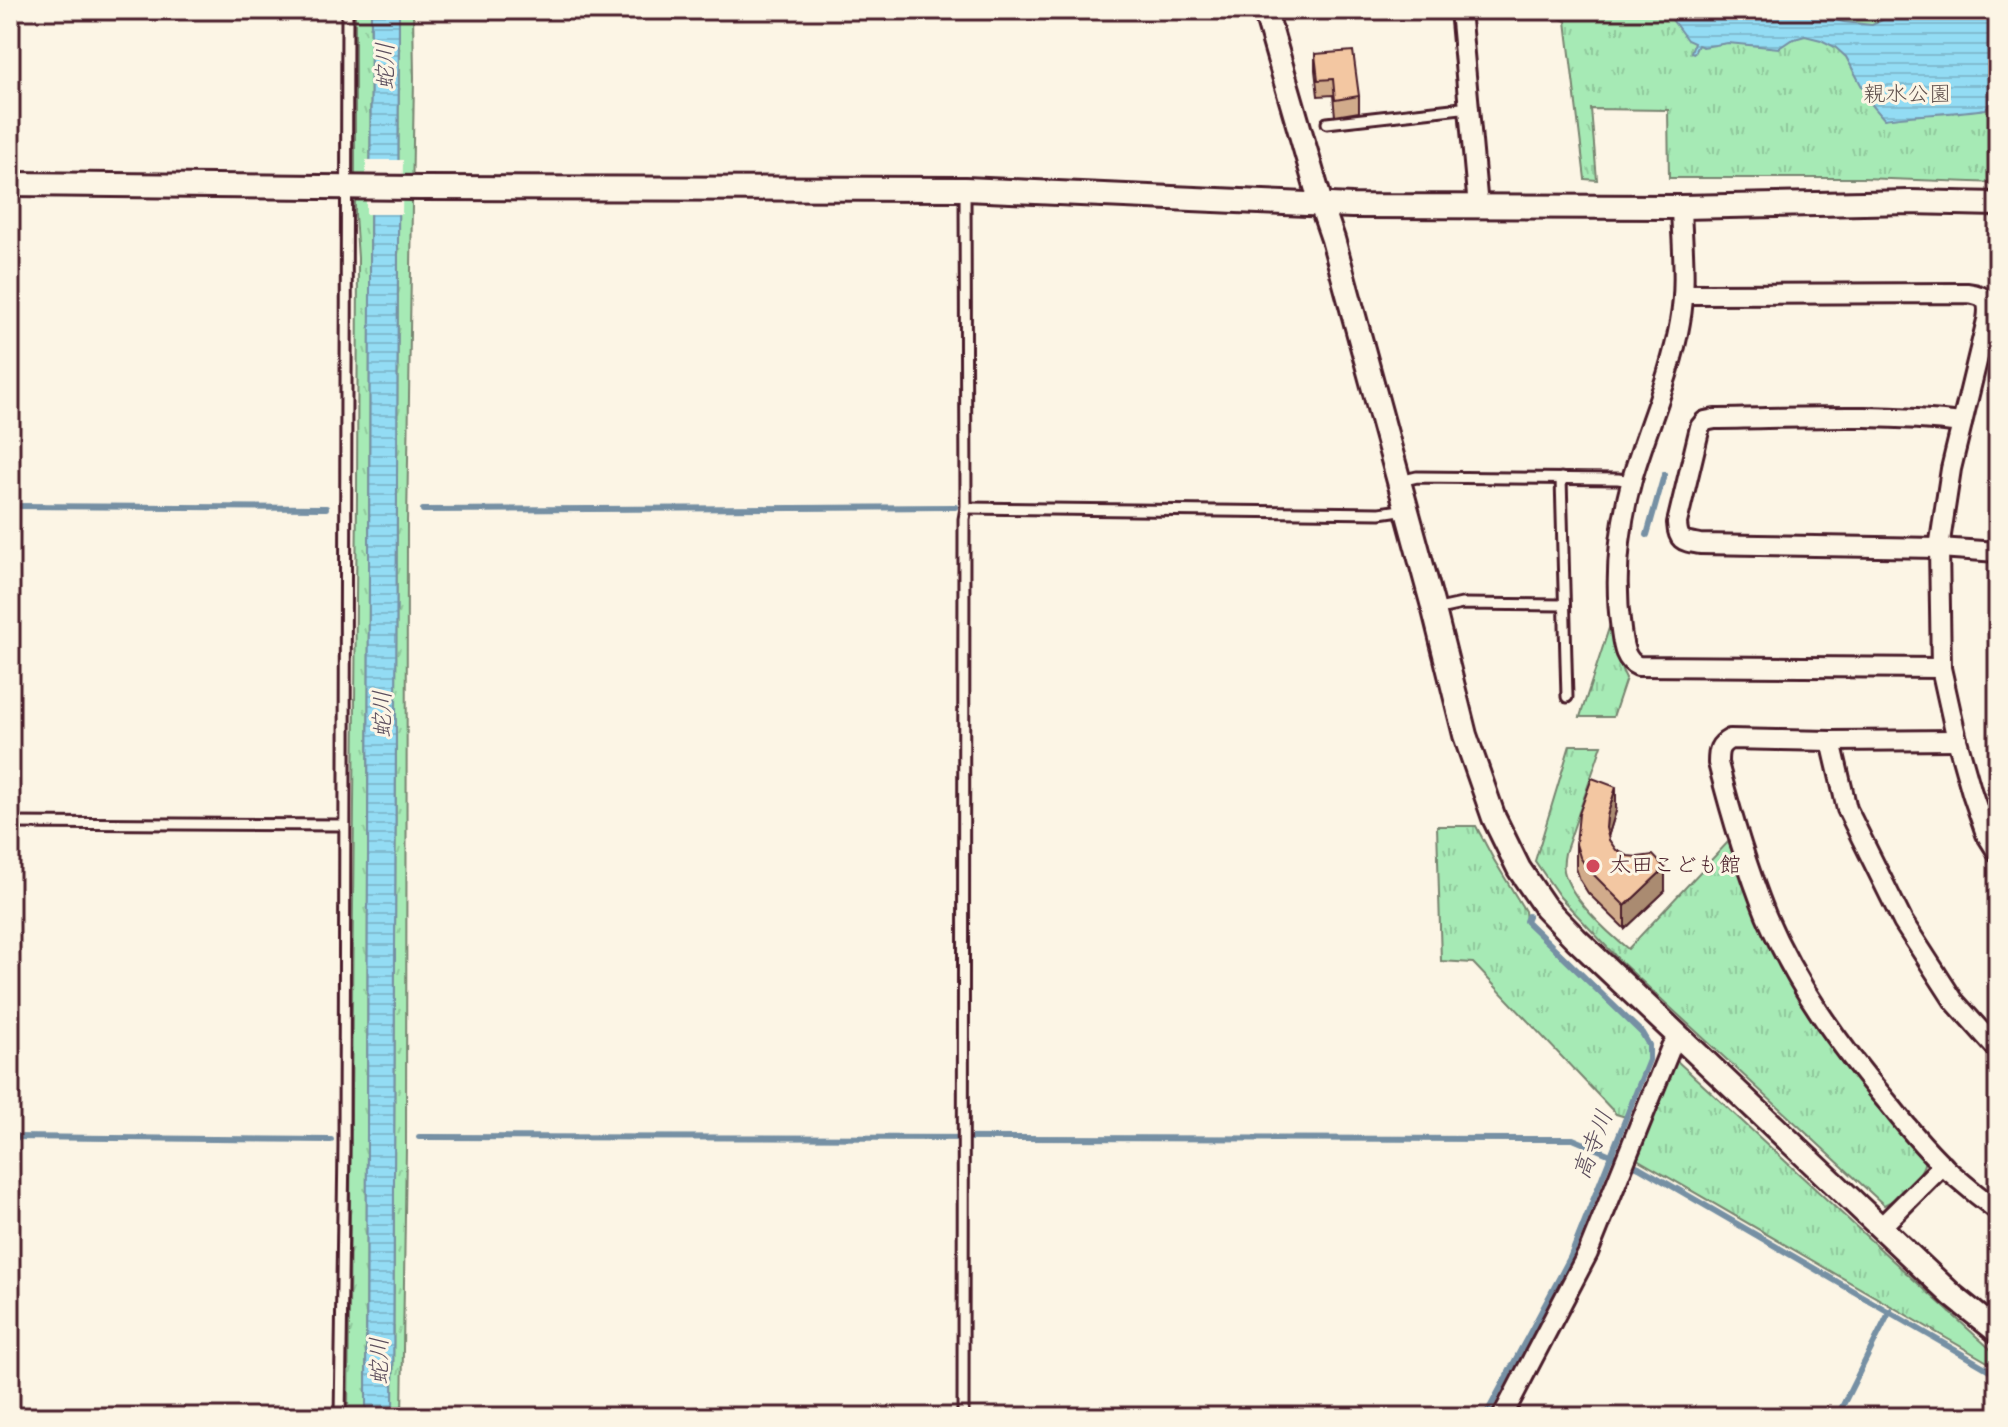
<svg xmlns="http://www.w3.org/2000/svg" width="2008" height="1427" font-family="Kalam,'Klee One',sans-serif">
  <style>
    .grass { fill: url(#grass-tufts); stroke: #788470; stroke-width: 2 }
    .water { fill: url(#water-rules); stroke: #7690a4; stroke-width: 2 }
    .pier { fill: #fcf5e5 }
    .lines { fill: none; stroke-linecap: round; stroke-linejoin: round }
    .stream { stroke: #7690a4; stroke-width: 6 }
    .service-casing { stroke: #4a1f2b; stroke-width: 15 }
    .minor-casing { stroke: #4a1f2b; stroke-width: 24 }
    .tertiary-casing { stroke: #4a1f2b; stroke-width: 28 }
    .service { stroke: #fcf5e5; stroke-width: 9 }
    .minor { stroke: #fcf5e5; stroke-width: 18 }
    .tertiary { stroke: #fcf5e5; stroke-width: 22 }
    .wall { fill: #d1ab8b; stroke: #4a1f2b; stroke-width: 2 }
    .shaded-wall { fill: #aa8b71; stroke: #4a1f2b; stroke-width: 2 }
    .building { fill: #f3c7a2; stroke: #4a1f2b; stroke-width: 2 }
    .poi-dot { fill: #d1495b; stroke: #fcf5e5; stroke-width: 3 }
    .labels { text-anchor: middle; dominant-baseline: central; stroke-width: 6; stroke-linejoin: round; paint-order: stroke }
    .park-label { font-size: 22px; fill: #61524e; stroke: #fcf5e5 }
    .poi-label { font-size: 22px; fill: #4a1f2b; stroke: #fcf5e5; text-anchor: start }
    .water-label { font-size: 24px; font-style: italic; fill: #5c4e5d; stroke: #fcf5e5 }
  </style>
  <defs>
    <pattern id="grass-tufts" width="24" height="20" patternUnits="userSpaceOnUse" patternTransform="scale(2)"><rect width="24" height="20" fill="#a6eab5"/><path d="M3 7l-1-3M5 7V3M7 7l1-3M15 17l-1-3M17 17v-4M19 17l1-3" fill="none" stroke="#90c89c"/></pattern>
    <pattern id="water-rules" width="6" height="5" patternUnits="userSpaceOnUse" patternTransform="scale(2)"><rect width="6" height="5" fill="#93dcf4"/><path d="M0 2.5h6" fill="none" stroke="#80bcd1"/></pattern>
  </defs>
  <rect width="100%" height="100%" fill="#fcf5e5"/>
  <filter id="ink" filterUnits="userSpaceOnUse"><feTurbulence type="fractalNoise" baseFrequency=".0125" numOctaves="2"/><feDisplacementMap in="SourceGraphic" scale="16" xChannelSelector="R" yChannelSelector="G"/><feConvolveMatrix kernelMatrix="1 2 1 2 8 2 1 2 1" color-interpolation-filters="sRGB"/></filter>
  <g filter="url(#ink)">
    <g class="grass">
      <path d="M355 10H371L366 1417H348L357 496 358 258 355 215Z"/>
      <path d="M399 10H413L414 78 407 524 406 1147 402 1417H393Z"/>
      <path d="M1540 10H1998V183L1862 178H1669L1668 110 1591 109 1597 180 1585 179 1566 21Z"/>
      <path d="M1610 625 1622 670 1626 678 1613 717H1580Z"/>
      <path d="M1570 745H1602L1565 853C1564 858 1563 866 1564 871 1570 898 1607 932 1628 949L1728 842 1772 946 1802 1002 1844 1066 1925 1159C1924 1175 1898 1199 1884 1205L1620 961 1560 897 1535 861Z"/>
      <path d="M1437 826H1476L1494 860 1525 911 1526 921 1647 1038 1650 1052 1649 1060 1626 1117 1616 1114 1473 963 1441 961Z"/>
      <path d="M1676 1060 1890 1258 1998 1356V1368L1637 1159Z"/>
    </g>
    <g class="water">
      <path d="M371 10H399L393 1417H366Z"/>
      <path d="M1665 10H1816L1827 18 1844 22 1872 25 1902 10H1998V29L1991 50 1998 72V95L1986 109C1952 114 1918 114 1884 119L1872 105 1846 57 1835 47 1821 40 1805 36 1791 40 1779 48 1728 43 1703 47 1698 45 1694 53 1691 52 1694 43 1687 40Z"/>
    </g>
    <path class="pier" d="M366 160H403L402 214H366Z"/>
    <g class="lines">
      <g class="stream">
        <path d="M10 506 326 508"/>
        <path d="M423 510 955 507"/>
        <path d="M1647 535 1664 475"/>
        <path d="M10 1137 331 1140"/>
        <path d="M419 1137 1573 1139 1639 1167 1998 1375"/>
        <path d="M1485 1417 1570 1258 1649 1060V1045L1642 1033 1526 921 1528 916"/>
        <path d="M1837 1417 1890 1311"/>
      </g>
      <defs>
        <g id="service">
          <path d="M1327 123 1470 107"/>
          <path d="M1561 478 1567 697"/>
          <path d="M1400 481 1417 477 1618 479 1632 481"/>
          <path d="M966 508 1380 513 1407 509"/>
          <path d="M1434 610 1462 604 1564 605"/>
          <path d="M10 823 344 825"/>
          <path d="M340 1417 344 1146 347 10"/>
          <path d="M963 1417 964 519 966 508 965 189"/>
        </g>
        <g id="minor">
          <path d="M1460 10 1478 207"/>
          <path d="M1681 207C1682 245 1687 284 1680 322 1671 376 1647 427 1632 479 1619 528 1614 581 1621 630 1623 644 1624 660 1638 666L1941 668"/>
          <path d="M1684 294 1967 293C1986 295 1990 301 1987 320L1951 469 1939 548 1941 668 1957 740 1972 793 1986 834 1998 853"/>
          <path d="M1962 423C1881 413 1797 418 1715 419L1705 421 1700 427 1677 523C1678 542 1684 541 1700 544L1939 548 1998 552"/>
          <path d="M1957 740 1831 741 1730 739C1719 745 1718 750 1718 763 1731 814 1746 865 1766 915 1796 985 1840 1046 1889 1104 1908 1128 1928 1152 1951 1173 1966 1186 1982 1199 1998 1211"/>
          <path d="M1831 741 1847 809 1903 922 1954 1001 1998 1050"/>
          <path d="M1881 1227 1943 1165"/>
          <path d="M1502 1417 1588 1253 1671 1047 1678 1038"/>
        </g>
        <g id="tertiary">
          <path d="M1265 10 1321 204 1333 239 1434 610 1465 735 1494 818 1519 869 1545 907 1576 939 1953 1296 1998 1332"/>
          <path d="M10 184 420 188 965 189 1352 206 1681 207 1910 202 1998 204"/>
        </g>
      </defs>
      <use href="#service" class="service-casing"/>
      <use href="#minor" class="minor-casing"/>
      <use href="#tertiary" class="tertiary-casing"/>
      <use href="#service" class="service"/>
      <use href="#minor" class="minor"/>
      <use href="#tertiary" class="tertiary"/>
    </g>
    <g class="wall">
      <path d="M1315 54 1359 96V112L1335 116 1333 95 1318 96 1315 70Z"/>
      <path d="M1616 811 1608 837 1609 840 1616 850 1665 891 1625 929 1588 893 1580 880 1576 868V844Z"/>
    </g>
    <g class="shaded-wall">
      <path d="M1616 787V811L1607 840 1606 828 1607 816Z"/>
      <path d="M1665 868V891L1625 929V906Z"/>
    </g>
    <g class="building">
      <path d="M1353 51 1359 96 1335 100 1333 79 1318 80 1315 54Z"/>
      <path d="M1592 778 1616 787 1607 816 1606 828 1609 840 1616 850 1628 856 1638 857 1653 855 1665 868 1625 906 1588 869 1580 857 1576 844 1579 814Z"/>
    </g>
  </g>
  <circle class="poi-dot" cx="1593" cy="866" r="8"/>
  <g class="labels">
    <g class="park-label">
      <text x="1907" y="95">親水公園</text>
    </g>
    <g class="poi-label">
      <text x="1609" y="866">太田こども館</text>
    </g>
    <g class="water-label">
      <text transform="translate(386 66) rotate(-90)">蛇川</text>
      <text transform="translate(383 714) rotate(-90)">蛇川</text>
      <text transform="translate(1594 1145) rotate(-69)">高寺川</text>
      <text transform="translate(380 1361) rotate(-90)">蛇川</text>
    </g>
  </g>
  <rect width="2008" height="1427" fill="none" stroke="#fcf5e5" stroke-width="40"/>
  <rect x="20" y="20" width="1968" height="1387" fill="none" stroke="#4a1f2b" stroke-width="3" filter="url(#ink)"/>
</svg>
